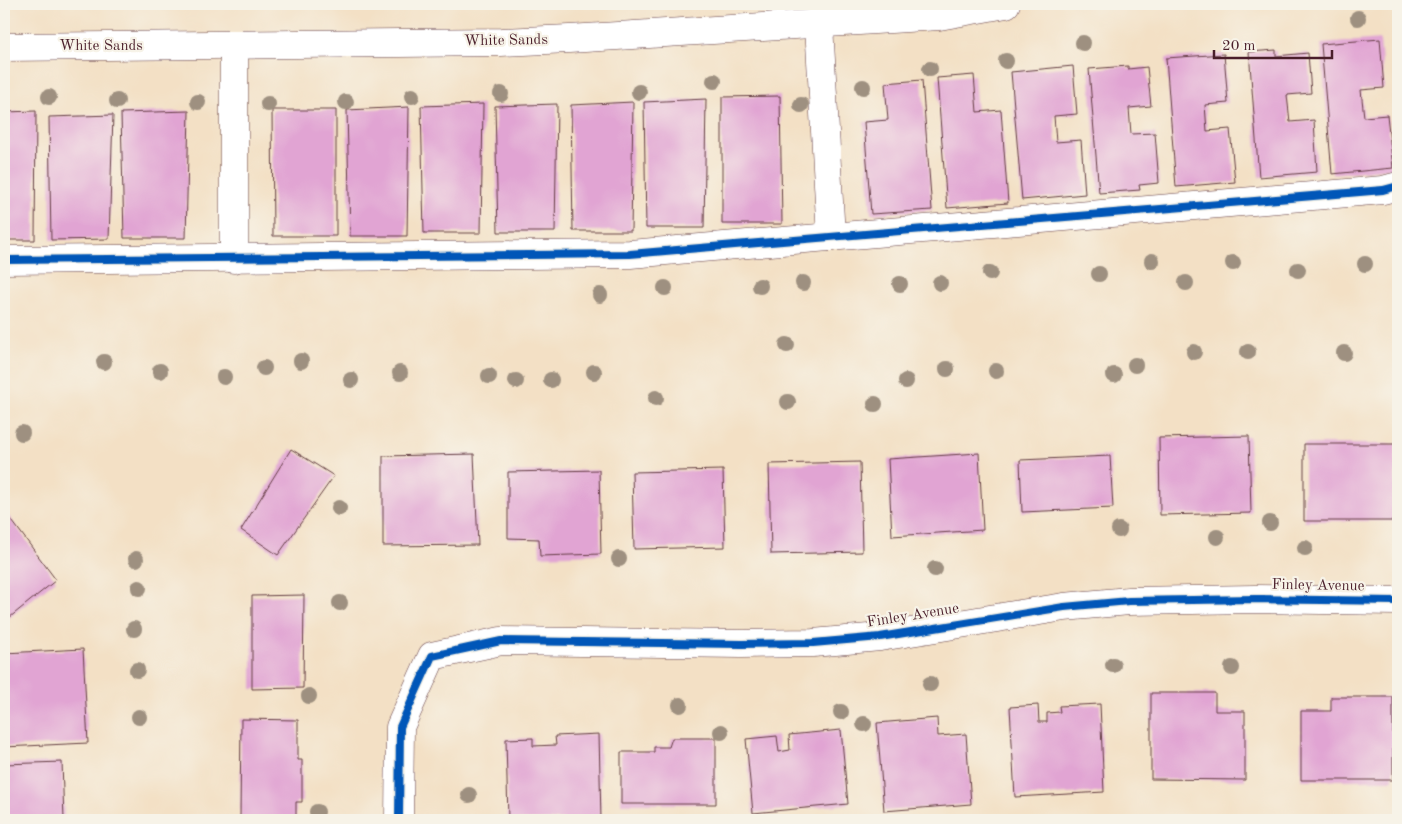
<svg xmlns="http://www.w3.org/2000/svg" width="1402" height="824" font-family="'Old Standard TT',serif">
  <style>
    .building { fill: #e1a4d3 }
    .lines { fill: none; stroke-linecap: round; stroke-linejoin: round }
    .street-casing { stroke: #633c42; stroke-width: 29 }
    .street { stroke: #fff; stroke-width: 28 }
    .cycleway-casing { stroke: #f7f3e8; stroke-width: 11 }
    .cycleway { stroke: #0057b8; stroke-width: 8 }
    .tree { fill: #9e9080 }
    .labels { text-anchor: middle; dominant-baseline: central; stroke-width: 4.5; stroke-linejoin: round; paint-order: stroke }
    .street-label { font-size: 15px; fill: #4a1f2b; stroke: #f7f3e8 }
  </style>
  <rect width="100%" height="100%" fill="#f7f3e8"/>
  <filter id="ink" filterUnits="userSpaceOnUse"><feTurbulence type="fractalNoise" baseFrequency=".02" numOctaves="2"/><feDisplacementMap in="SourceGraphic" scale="10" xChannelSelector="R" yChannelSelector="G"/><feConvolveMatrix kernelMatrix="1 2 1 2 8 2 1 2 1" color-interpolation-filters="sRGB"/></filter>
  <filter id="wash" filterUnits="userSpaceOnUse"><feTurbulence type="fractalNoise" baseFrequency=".0096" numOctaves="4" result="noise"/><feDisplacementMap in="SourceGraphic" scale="20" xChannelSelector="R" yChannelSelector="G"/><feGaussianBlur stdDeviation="1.12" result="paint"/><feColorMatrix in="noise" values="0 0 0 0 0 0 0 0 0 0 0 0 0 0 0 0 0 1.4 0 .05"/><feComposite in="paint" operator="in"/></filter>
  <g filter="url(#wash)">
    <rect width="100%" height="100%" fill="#f3e0c5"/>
    <g id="blocks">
      <g class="building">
        <path d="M1380 39 1384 88 1361 90 1364 117 1387 115 1393 168 1332 174 1321 44Z"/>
        <path d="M1276 50V56L1308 53 1311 93 1287 95 1290 122 1314 120 1317 172 1259 177 1249 52Z"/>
        <path d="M1224 54 1228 103 1205 105 1207 131 1230 129 1235 182 1176 187 1166 58Z"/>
        <path d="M1073 66 1077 114 1054 116 1056 142 1081 140 1085 194 1022 200 1011 72Z"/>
        <path d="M1128 66V69L1147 67 1151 106 1129 108 1131 134 1155 133 1159 183 1139 185 1140 190 1099 193 1089 69Z"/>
        <path d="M974 75 977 112 1001 110 1008 203 947 208 937 78Z"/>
        <path d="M922 80 932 210 871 214 864 122 888 120 885 83Z"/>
        <path d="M780 96 782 224H722V97Z"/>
        <path d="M706 99 704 228H646L644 102Z"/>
        <path d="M633 102 631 231H573L571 105Z"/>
        <path d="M483 104 481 233H424L421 106Z"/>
        <path d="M557 104 555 232H498L495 106Z"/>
        <path d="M409 107 407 236H350L347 110Z"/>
        <path d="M272 110H336V236H273Z"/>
        <path d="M36 111 35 240H4V112Z"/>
        <path d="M189 111 186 238H124L121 113Z"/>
        <path d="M113 115 109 239 51 240 49 117Z"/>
        <path d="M1249 436 1251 513 1160 515 1159 438Z"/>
        <path d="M1304 444H1396L1395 521H1304Z"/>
        <path d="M291 449 334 476 278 555 241 530Z"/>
        <path d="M979 453 983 530 892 536 888 459Z"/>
        <path d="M474 454 478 545 383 546V456Z"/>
        <path d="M1110 456 1113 508 1022 512 1020 460Z"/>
        <path d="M860 462 862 552 771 554 769 464Z"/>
        <path d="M599 470 601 554 540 556 539 539 508 538V472Z"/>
        <path d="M723 470 725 547 634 549 632 472Z"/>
        <path d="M4 510 56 580 4 622Z"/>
        <path d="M304 595 303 688 252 689V596Z"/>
        <path d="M83 649 88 743 4 747V653Z"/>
        <path d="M1151 693H1215V711H1245V780L1151 779Z"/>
        <path d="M1331 697H1393V780H1301V711H1331Z"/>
        <path d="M1100 704 1104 792 1015 797 1010 707 1038 705 1039 722H1047V713L1060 712 1059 706Z"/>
        <path d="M937 718 938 736 966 734 971 804 884 811 877 723Z"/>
        <path d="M241 719 298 720V760H302V802H296V819L240 818Z"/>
        <path d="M841 730 848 804 753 813 746 739 777 736 779 752 790 750 789 735Z"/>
        <path d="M599 734 601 820H508L506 739 533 738V746L556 745 555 736Z"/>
        <path d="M672 738H716V804H621V752H654V747H669Z"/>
        <path d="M62 762 64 820H4V764Z"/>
      </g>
    </g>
  </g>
  <g filter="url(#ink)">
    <use href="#blocks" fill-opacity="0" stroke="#633c42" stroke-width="1"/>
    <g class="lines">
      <defs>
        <g id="street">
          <path d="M819 25 831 237"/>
          <path d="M234 45V259"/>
          <path d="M4 47 501 42 569 39 939 16 1006 4"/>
          <path d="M4 260 630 254 1383 190 1398 186"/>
          <path d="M399 820 400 727 432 656 501 641 742 644 813 643 880 637 1064 607 1129 601 1255 599 1398 601"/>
        </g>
      </defs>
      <use href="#street" class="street-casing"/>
      <use href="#street" class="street"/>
      <defs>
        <g id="cycleway">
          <path d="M4 260 630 254 1383 190 1398 186"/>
          <path d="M399 820 400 727 432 656 501 641 742 644 813 643 880 637 1064 607 1129 601 1255 599 1398 601"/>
        </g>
      </defs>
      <use href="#cycleway" class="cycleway-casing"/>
      <use href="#cycleway" class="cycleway"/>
    </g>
    <g class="tree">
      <circle cx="1358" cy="18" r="8"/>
      <circle cx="1083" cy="43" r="8"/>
      <circle cx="1006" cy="61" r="8"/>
      <circle cx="930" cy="69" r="8"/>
      <circle cx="714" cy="81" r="8"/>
      <circle cx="863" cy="87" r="8"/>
      <circle cx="639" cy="92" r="8"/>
      <circle cx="501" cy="94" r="8"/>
      <circle cx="412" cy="96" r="8"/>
      <circle cx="49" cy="97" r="8"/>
      <circle cx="117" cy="101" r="8"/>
      <circle cx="198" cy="102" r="8"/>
      <circle cx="346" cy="102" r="8"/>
      <circle cx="268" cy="104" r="8"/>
      <circle cx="801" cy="105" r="8"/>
      <circle cx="1152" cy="261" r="8"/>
      <circle cx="1233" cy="263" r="8"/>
      <circle cx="1365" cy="264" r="8"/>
      <circle cx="1298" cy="270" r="8"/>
      <circle cx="990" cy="273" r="8"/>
      <circle cx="1099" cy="274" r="8"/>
      <circle cx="803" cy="283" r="8"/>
      <circle cx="940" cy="283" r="8"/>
      <circle cx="1186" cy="283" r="8"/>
      <circle cx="900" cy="284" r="8"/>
      <circle cx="760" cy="286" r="8"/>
      <circle cx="665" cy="288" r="8"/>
      <circle cx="600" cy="295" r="8"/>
      <circle cx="787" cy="345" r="8"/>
      <circle cx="1194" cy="352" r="8"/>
      <circle cx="1248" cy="352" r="8"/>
      <circle cx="1344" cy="353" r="8"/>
      <circle cx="301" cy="361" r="8"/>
      <circle cx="104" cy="362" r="8"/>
      <circle cx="1135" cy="365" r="8"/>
      <circle cx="264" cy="368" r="8"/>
      <circle cx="947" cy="369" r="8"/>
      <circle cx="160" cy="371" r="8"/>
      <circle cx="996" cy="371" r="8"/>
      <circle cx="594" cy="372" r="8"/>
      <circle cx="400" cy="373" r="8"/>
      <circle cx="1114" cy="375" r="8"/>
      <circle cx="489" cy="376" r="8"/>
      <circle cx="224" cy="377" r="8"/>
      <circle cx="351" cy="380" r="8"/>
      <circle cx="551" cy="380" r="8"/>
      <circle cx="516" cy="381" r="8"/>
      <circle cx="906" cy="381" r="8"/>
      <circle cx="656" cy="398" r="8"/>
      <circle cx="788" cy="402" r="8"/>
      <circle cx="875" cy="404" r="8"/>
      <circle cx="22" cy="433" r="8"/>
      <circle cx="339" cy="508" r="8"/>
      <circle cx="1270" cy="523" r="8"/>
      <circle cx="1119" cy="530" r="8"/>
      <circle cx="1217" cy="537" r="8"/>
      <circle cx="1305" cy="548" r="8"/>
      <circle cx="136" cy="559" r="8"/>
      <circle cx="619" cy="559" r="8"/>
      <circle cx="935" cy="569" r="8"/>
      <circle cx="139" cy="588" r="8"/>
      <circle cx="340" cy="603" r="8"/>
      <circle cx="134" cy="629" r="8"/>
      <circle cx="1113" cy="665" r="8"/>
      <circle cx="1232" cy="668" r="8"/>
      <circle cx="137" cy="670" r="8"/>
      <circle cx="930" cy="684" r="8"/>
      <circle cx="309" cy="696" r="8"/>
      <circle cx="680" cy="705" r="8"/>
      <circle cx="841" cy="712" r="8"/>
      <circle cx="139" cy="717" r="8"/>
      <circle cx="864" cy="724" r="8"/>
      <circle cx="721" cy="732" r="8"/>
      <circle cx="469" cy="795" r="8"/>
      <circle cx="317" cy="812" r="8"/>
    </g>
  </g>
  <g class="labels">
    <g class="street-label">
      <text transform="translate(506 41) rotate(-1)">White Sands</text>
      <text x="101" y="46">White Sands</text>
      <text transform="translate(1318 586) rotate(1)">Finley Avenue</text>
      <text transform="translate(913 616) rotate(-9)">Finley Avenue</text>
    </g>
  </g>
  <rect width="1402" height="824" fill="none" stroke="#f7f3e8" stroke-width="20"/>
  <path d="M1214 50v8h118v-8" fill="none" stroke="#4a1f2b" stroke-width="2.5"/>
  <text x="1222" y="50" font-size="15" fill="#4a1f2b" stroke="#f7f3e8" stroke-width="4" paint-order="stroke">20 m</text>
</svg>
